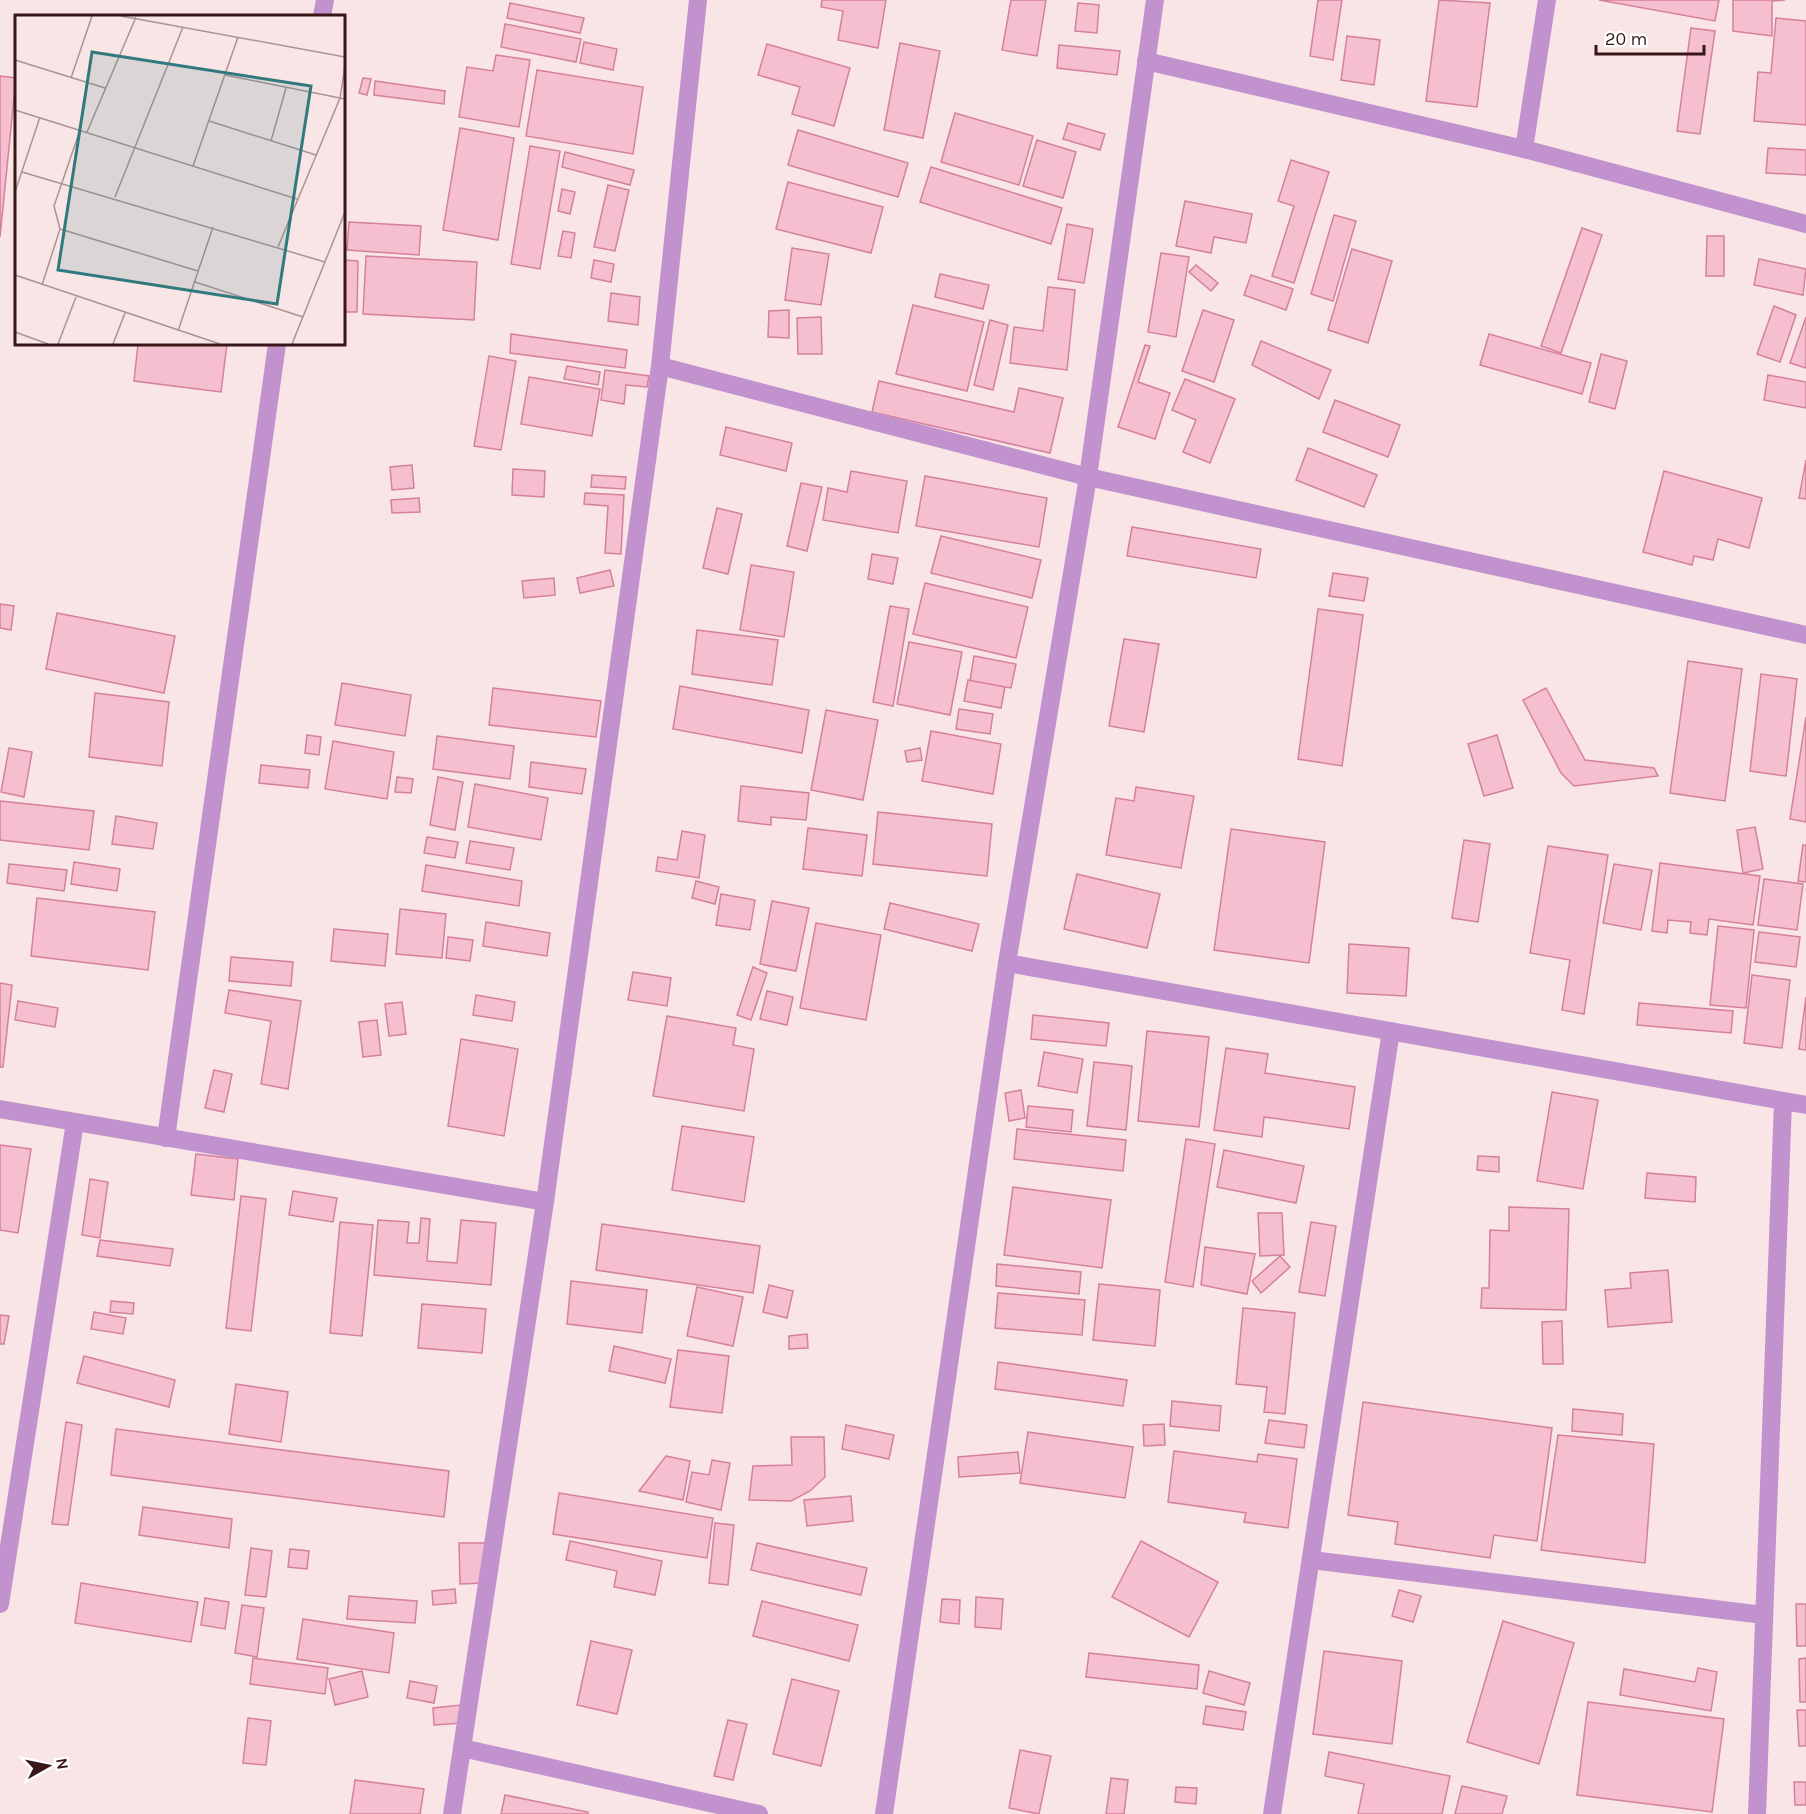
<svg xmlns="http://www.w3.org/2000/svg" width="1806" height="1814" font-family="Karla,sans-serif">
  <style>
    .building { fill: #f5bfcf; stroke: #d5809c; stroke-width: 1.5 }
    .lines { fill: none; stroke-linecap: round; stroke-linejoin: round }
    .street { stroke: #c192cd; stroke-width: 18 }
    .inset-road { fill: none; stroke: #ac9393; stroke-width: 1.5 }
    .view { fill: #307a7d; fill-opacity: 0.15; stroke: #307a7d; stroke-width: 3 }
    .inset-edge { fill: none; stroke: #391718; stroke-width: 3 }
  </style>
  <rect width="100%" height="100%" fill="#f9e5e5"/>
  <g class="building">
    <path d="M822 0H886L878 48 838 40 843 11 821 7Z"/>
    <path d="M1011 0H1046L1037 56 1002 50Z"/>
    <path d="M1318 0H1342L1333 60 1310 56Z"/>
    <path d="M1439 0 1490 3 1477 107 1426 101Z"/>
    <path d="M1599 0H1719L1715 21Z"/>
    <path d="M1733 0H1785L1772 1V36L1733 31Z"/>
    <path d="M510 3 584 18 580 33 507 18Z"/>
    <path d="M1078 3 1099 5 1097 33 1075 31Z"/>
    <path d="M1776 18 1806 21V125L1754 121 1758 72 1771 73Z"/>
    <path d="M505 24 581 39 576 62 501 47Z"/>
    <path d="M1691 28 1715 31 1700 134 1677 131Z"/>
    <path d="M1347 36 1380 40 1374 85 1341 80Z"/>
    <path d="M584 42 617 49 613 70 580 63Z"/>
    <path d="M900 43 940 51 923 138 884 130Z"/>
    <path d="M767 44 850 68 834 126 792 114 800 87 758 75Z"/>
    <path d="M1059 45 1120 51 1117 75 1057 68Z"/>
    <path d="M496 55 530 60 519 127 459 117 467 67 493 71Z"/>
    <path d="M537 70 643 87 633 154 526 136Z"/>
    <path d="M0 76 16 78 0 237Z"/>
    <path d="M363 78 371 79 367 95 359 93Z"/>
    <path d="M375 81 445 91 444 104 374 95Z"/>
    <path d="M955 113 1033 136 1019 185 941 162Z"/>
    <path d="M1068 123 1105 134 1100 150 1063 139Z"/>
    <path d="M460 128 514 138 498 240 443 230Z"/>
    <path d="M798 130 908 163 898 197 788 165Z"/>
    <path d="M1037 140 1076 152 1063 198 1023 186Z"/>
    <path d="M530 146 560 151 540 269 511 264Z"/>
    <path d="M1768 148 1806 150V175L1766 173Z"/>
    <path d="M565 152 634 170 630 185 562 167Z"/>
    <path d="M1291 160 1329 172 1294 283 1272 276 1294 206 1278 201Z"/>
    <path d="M931 167 1062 208 1051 244 920 202Z"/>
    <path d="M788 182 883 207 871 253 776 229Z"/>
    <path d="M608 185 629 190 615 251 594 247Z"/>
    <path d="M562 189 575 192 570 214 558 211Z"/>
    <path d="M1185 201 1252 214 1246 243 1214 237 1211 253 1176 246Z"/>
    <path d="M1334 215 1356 221 1333 301 1311 294Z"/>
    <path d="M349 222 421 226 419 255 347 250Z"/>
    <path d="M1067 224 1093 229 1084 283 1058 279Z"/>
    <path d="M1582 228 1602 235 1561 353 1541 346Z"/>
    <path d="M563 231 575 233 571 258 558 256Z"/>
    <path d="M1707 236H1724V276H1706Z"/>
    <path d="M792 248 829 254 821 305 785 300Z"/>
    <path d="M1352 249 1392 261 1368 343 1328 330Z"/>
    <path d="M1161 253 1189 257 1176 337 1148 332Z"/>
    <path d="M366 256 477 262 474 320 363 314Z"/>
    <path d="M1759 259 1806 269 1803 295 1754 285Z"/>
    <path d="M344 260 358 261 357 312H344Z"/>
    <path d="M594 260 614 264 611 282 591 278Z"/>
    <path d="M1196 265 1218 283 1211 291 1189 272Z"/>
    <path d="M940 274 989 285 983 309 935 297Z"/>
    <path d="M1251 275 1293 289 1286 310 1244 295Z"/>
    <path d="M1048 287 1075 290 1067 370 1010 363 1014 327 1043 331Z"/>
    <path d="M611 293 640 297 638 325 608 321Z"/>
    <path d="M913 305 984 322 967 391 896 374Z"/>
    <path d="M1774 306 1796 315 1780 362 1757 354Z"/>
    <path d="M789 310V338L768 337 769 311Z"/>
    <path d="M1203 310 1234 320 1214 382 1182 371Z"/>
    <path d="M821 317 822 354H798L797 318Z"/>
    <path d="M1806 317V368L1790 363Z"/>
    <path d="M990 320 1008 325 993 390 974 385Z"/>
    <path d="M511 334 627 350 625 368 510 353Z"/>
    <path d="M1489 334 1591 363 1582 394 1480 365Z"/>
    <path d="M1261 341 1331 370 1319 399 1252 365Z"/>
    <path d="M138 344H227L221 392 134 381Z"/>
    <path d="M1145 345 1150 346 1138 382 1170 393 1155 439 1118 427Z"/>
    <path d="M1601 354 1627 361 1615 409 1589 402Z"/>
    <path d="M489 356 516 361 501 450 474 446Z"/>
    <path d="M567 366 600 372 598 385 564 379Z"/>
    <path d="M605 370 649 376 647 387 626 385 624 404 601 400Z"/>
    <path d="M1768 375 1806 382V408L1764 400Z"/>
    <path d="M529 377 600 389 592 436 521 424Z"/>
    <path d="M1185 379 1235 399 1210 463 1183 452 1196 420 1172 410Z"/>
    <path d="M879 381 1014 412 1019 388 1063 398 1050 453 872 412Z"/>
    <path d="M1335 400 1400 425 1388 457 1323 432Z"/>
    <path d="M726 427 792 443 786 471 720 455Z"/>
    <path d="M1308 448 1377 475 1364 507 1296 480Z"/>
    <path d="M1806 460V499L1799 498Z"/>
    <path d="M412 465 414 488 392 490 390 467Z"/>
    <path d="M513 469 545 471 544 497 512 495Z"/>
    <path d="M851 471 907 481 898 533 823 520 828 488 847 492Z"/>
    <path d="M1664 471 1762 498 1749 548 1718 539 1713 560 1694 556 1692 565 1643 552Z"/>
    <path d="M592 475 626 477 625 489 591 487Z"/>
    <path d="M925 476 1047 498 1039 547 916 526Z"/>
    <path d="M801 483 822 487 807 551 787 546Z"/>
    <path d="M585 493 624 495 621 554 605 553 608 506 584 504Z"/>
    <path d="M419 498 420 512 392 513 391 500Z"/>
    <path d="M717 508 742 514 728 574 703 568Z"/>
    <path d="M1132 527 1261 549 1256 578 1127 556Z"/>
    <path d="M941 536 1041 560 1032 598 931 573Z"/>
    <path d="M872 554 898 558 893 584 868 579Z"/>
    <path d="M751 565 794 572 784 637 740 630Z"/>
    <path d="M610 570 614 586 580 593 577 578Z"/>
    <path d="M1333 573 1368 578 1364 601 1329 596Z"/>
    <path d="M554 578 555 595 524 598 522 581Z"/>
    <path d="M925 583 1028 607 1016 658 913 634Z"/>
    <path d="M0 604 14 606 11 630 0 628Z"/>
    <path d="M890 606 909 609 893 706 873 702Z"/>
    <path d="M1318 609 1363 615 1342 766 1298 759Z"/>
    <path d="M57 613 175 636 164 693 46 669Z"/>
    <path d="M697 630 778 640 772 685 692 674Z"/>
    <path d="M1124 639 1159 644 1144 732 1109 726Z"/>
    <path d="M909 642 962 652 950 715 897 704Z"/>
    <path d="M974 656 1016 664 1011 688 970 681Z"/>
    <path d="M1688 661 1742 669 1725 801 1670 793Z"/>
    <path d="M1761 674 1797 679 1786 776 1750 771Z"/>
    <path d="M968 680 1005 687 1001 708 964 701Z"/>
    <path d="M342 683 411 695 405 736 335 725Z"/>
    <path d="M680 686 809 710 802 753 673 729Z"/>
    <path d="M493 688 601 701 596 737 489 725Z"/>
    <path d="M1546 688 1585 760 1654 768 1658 776 1574 786 1561 773 1523 700Z"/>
    <path d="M95 693 169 702 162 766 89 757Z"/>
    <path d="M959 709 993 714 990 734 956 729Z"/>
    <path d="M826 710 878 720 863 800 811 790Z"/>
    <path d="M1806 717V822L1790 819Z"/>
    <path d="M931 731 1001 744 993 794 922 781Z"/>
    <path d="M307 735 321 737 319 755 305 753Z"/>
    <path d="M1497 735 1513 788 1484 796 1468 744Z"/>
    <path d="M437 736 514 746 510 779 433 769Z"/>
    <path d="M333 741 394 752 387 799 325 789Z"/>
    <path d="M9 748 32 752 24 797 1 792Z"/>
    <path d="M920 748 922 760 907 762 905 751Z"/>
    <path d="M531 762 586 769 582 794 529 787Z"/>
    <path d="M261 765 310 770 308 788 259 783Z"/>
    <path d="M397 777 413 779 411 793 395 792Z"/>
    <path d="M438 777 463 782 455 830 430 825Z"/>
    <path d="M475 784 548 798 541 840 468 827Z"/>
    <path d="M741 786 809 793 806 820 771 817V825L738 821Z"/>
    <path d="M1136 787 1194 796 1181 868 1106 855 1116 798 1134 801Z"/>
    <path d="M0 801 94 811 89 850 0 840Z"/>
    <path d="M878 812 992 824 987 876 873 864Z"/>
    <path d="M116 816 157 823 153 849 112 844Z"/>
    <path d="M1755 827 1763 869 1743 873 1737 830Z"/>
    <path d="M808 828 867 835 862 876 803 869Z"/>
    <path d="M1231 829 1325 842 1309 963 1214 950Z"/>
    <path d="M682 831 705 835 699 878 656 871 658 857 677 860Z"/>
    <path d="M427 837 458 842 455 858 424 853Z"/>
    <path d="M1464 840 1490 844 1478 922 1452 918Z"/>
    <path d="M470 841 514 848 510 870 466 863Z"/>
    <path d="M1803 845H1806V882L1798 881Z"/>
    <path d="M1548 846 1608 855 1584 1014 1562 1010 1570 960 1530 953Z"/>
    <path d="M74 862 120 869 117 891 71 884Z"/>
    <path d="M1660 863 1760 876 1753 925 1709 919 1707 935 1690 933 1691 922 1668 920 1667 933 1652 931Z"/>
    <path d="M9 864 67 870 64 891 7 883Z"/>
    <path d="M1614 864 1652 870 1641 930 1603 923Z"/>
    <path d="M426 865 522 881 519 906 422 891Z"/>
    <path d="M1077 874 1160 894 1147 948 1064 929Z"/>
    <path d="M1764 879 1803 884 1797 930 1758 925Z"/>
    <path d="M696 881 719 887 715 904 692 898Z"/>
    <path d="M721 894 755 900 750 930 716 925Z"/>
    <path d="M37 898 155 912 148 970 31 956Z"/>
    <path d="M772 901 809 908 796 971 760 964Z"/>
    <path d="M890 903 979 924 972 951 884 929Z"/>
    <path d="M400 909 446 914 442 958 396 954Z"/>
    <path d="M486 922 550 933 547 956 483 946Z"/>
    <path d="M816 923 881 935 866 1020 800 1008Z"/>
    <path d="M1718 926 1754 930 1746 1008 1710 1005Z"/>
    <path d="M334 929 388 934 385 966 331 961Z"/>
    <path d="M1759 932 1800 937 1796 967 1755 962Z"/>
    <path d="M448 937 473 940 470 961 446 958Z"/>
    <path d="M1349 944 1409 948 1406 996 1347 993Z"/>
    <path d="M231 957 293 962 291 986 229 981Z"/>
    <path d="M753 967 767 973 751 1020 737 1015Z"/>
    <path d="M633 972 671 978 667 1006 628 1000Z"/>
    <path d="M1752 975 1790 980 1782 1048 1744 1043Z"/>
    <path d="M0 983 12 985 3 1067H0Z"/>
    <path d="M229 990 301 1001 288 1089 261 1084 271 1021 225 1013Z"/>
    <path d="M767 991 793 997 787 1025 760 1019Z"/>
    <path d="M476 995 515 1002 512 1021 473 1015Z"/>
    <path d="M1806 997V1050L1799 1049Z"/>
    <path d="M18 1001 58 1008 55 1027 15 1020Z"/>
    <path d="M402 1002 406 1034 389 1036 385 1004Z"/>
    <path d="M1639 1003 1733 1011 1731 1033 1637 1025Z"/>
    <path d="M1033 1015 1109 1023 1106 1046 1031 1039Z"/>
    <path d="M667 1016 736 1028 733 1045 754 1049 744 1111 653 1096Z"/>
    <path d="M377 1020 381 1055 363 1057 359 1022Z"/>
    <path d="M1147 1031 1209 1037 1199 1127 1138 1121Z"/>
    <path d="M461 1039 518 1049 504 1136 448 1126Z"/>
    <path d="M1226 1048 1268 1054 1265 1073 1355 1087 1349 1129 1264 1117 1262 1137 1214 1130Z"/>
    <path d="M1044 1052 1083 1059 1077 1093 1038 1086Z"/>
    <path d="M1094 1062 1132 1066 1126 1130 1087 1126Z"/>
    <path d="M214 1070 232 1074 224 1112 205 1108Z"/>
    <path d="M1021 1090 1025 1118 1009 1121 1005 1093Z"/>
    <path d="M1552 1092 1598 1100 1583 1189 1537 1181Z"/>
    <path d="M1028 1106 1073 1110 1071 1132 1026 1127Z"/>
    <path d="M682 1126 754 1137 744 1202 672 1190Z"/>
    <path d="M1017 1129 1126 1140 1123 1171 1014 1159Z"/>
    <path d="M1186 1139 1215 1144 1193 1287 1165 1282Z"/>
    <path d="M0 1145 31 1149 18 1233 0 1230Z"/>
    <path d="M1224 1150 1304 1166 1296 1203 1217 1187Z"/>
    <path d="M196 1154 238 1159 234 1200 191 1195Z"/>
    <path d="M1478 1156 1499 1157V1172L1477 1170Z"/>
    <path d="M1647 1173 1696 1177 1695 1202 1645 1198Z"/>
    <path d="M90 1179 108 1182 100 1238 82 1235Z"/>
    <path d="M1013 1187 1111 1200 1102 1268 1004 1255Z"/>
    <path d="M293 1191 337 1198 333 1222 289 1215Z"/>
    <path d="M241 1196 266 1199 251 1331 226 1328Z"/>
    <path d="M1509 1207 1569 1209 1566 1310 1481 1308 1482 1288H1489L1490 1230 1509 1231Z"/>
    <path d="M1258 1213H1282L1284 1255 1260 1256Z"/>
    <path d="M421 1218 430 1219 427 1261 457 1263 461 1220 496 1223 491 1285 374 1275 378 1220 409 1222 407 1243H419Z"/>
    <path d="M340 1222 373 1225 362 1336 330 1333Z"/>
    <path d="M1311 1222 1336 1226 1325 1296 1299 1292Z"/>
    <path d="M602 1224 760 1246 753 1293 596 1270Z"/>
    <path d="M100 1240 173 1249 170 1266 97 1256Z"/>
    <path d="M1205 1247 1255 1254 1247 1294 1201 1285Z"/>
    <path d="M1280 1256 1290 1267 1261 1293 1252 1281Z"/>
    <path d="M997 1264 1081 1272 1079 1294 996 1286Z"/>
    <path d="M1668 1270 1672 1322 1608 1327 1605 1290 1631 1288 1630 1273Z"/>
    <path d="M571 1281 647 1290 642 1333 567 1324Z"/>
    <path d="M1099 1284 1160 1290 1155 1346 1093 1340Z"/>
    <path d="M769 1285 793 1291 787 1318 763 1312Z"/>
    <path d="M697 1287 743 1297 733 1346 687 1336Z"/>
    <path d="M998 1293 1085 1300 1082 1335 995 1328Z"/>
    <path d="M111 1301 134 1303 133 1314 110 1312Z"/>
    <path d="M422 1304 486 1309 482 1353 418 1348Z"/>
    <path d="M1243 1308 1295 1313 1285 1414 1264 1412 1267 1387 1236 1384Z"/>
    <path d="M94 1312 126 1318 123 1334 91 1329Z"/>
    <path d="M0 1315 9 1316 4 1344H0Z"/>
    <path d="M1562 1321 1563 1364H1543L1542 1322Z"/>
    <path d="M807 1334 808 1348 789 1349V1336Z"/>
    <path d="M614 1346 671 1359 665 1383 609 1371Z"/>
    <path d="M678 1350 729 1356 722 1413 670 1407Z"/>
    <path d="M84 1356 175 1380 169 1407 77 1383Z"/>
    <path d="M998 1362 1127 1380 1123 1406 995 1389Z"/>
    <path d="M236 1384 288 1392 281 1442 229 1434Z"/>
    <path d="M1172 1401 1221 1406 1219 1431 1170 1426Z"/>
    <path d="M1363 1402 1552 1428 1537 1541 1494 1535 1490 1558 1395 1544 1398 1522 1348 1515Z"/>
    <path d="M1573 1409 1623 1414 1622 1435 1572 1431Z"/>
    <path d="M1269 1420 1307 1425 1304 1448 1265 1443Z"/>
    <path d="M66 1422 82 1425 68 1525 52 1524Z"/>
    <path d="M1164 1424 1165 1445 1144 1446 1143 1425Z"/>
    <path d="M846 1425 894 1435 889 1459 842 1449Z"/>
    <path d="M116 1429 449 1471 444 1517 111 1475Z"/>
    <path d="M1028 1432 1133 1447 1125 1498 1020 1483Z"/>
    <path d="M1558 1435 1654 1444 1645 1563 1541 1550Z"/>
    <path d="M791 1437H824L825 1477 810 1491 791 1501 749 1500 753 1466 792 1465Z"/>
    <path d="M1174 1451 1257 1462 1258 1454 1297 1459 1288 1528 1244 1522 1246 1513 1168 1502Z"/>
    <path d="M1018 1452 1020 1473 959 1477 958 1457Z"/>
    <path d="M666 1456 690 1461 683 1500 639 1491Z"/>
    <path d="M712 1460 730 1463 721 1510 686 1502 692 1472 709 1475Z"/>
    <path d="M559 1493 713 1518 707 1558 553 1534Z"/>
    <path d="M851 1496 853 1521 807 1526 804 1500Z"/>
    <path d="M143 1507 232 1519 229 1548 139 1535Z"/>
    <path d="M715 1523 734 1525 728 1585 709 1583Z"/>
    <path d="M570 1541 662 1561 655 1595 614 1587 617 1571 566 1560Z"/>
    <path d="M1141 1541 1218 1582 1189 1637 1112 1597Z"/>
    <path d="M459 1543H485L486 1583 460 1584Z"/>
    <path d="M757 1543 867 1568 861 1595 751 1570Z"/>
    <path d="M251 1548 272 1551 266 1597 245 1595Z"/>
    <path d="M290 1549 309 1551 307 1569 288 1567Z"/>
    <path d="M81 1583 198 1602 191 1642 75 1623Z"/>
    <path d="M455 1589 456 1603 433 1605 432 1591Z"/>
    <path d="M1399 1590 1421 1596 1413 1622 1392 1616Z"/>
    <path d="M349 1596 417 1601 415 1623 347 1619Z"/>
    <path d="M976 1597 1003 1599 1001 1629 975 1627Z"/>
    <path d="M205 1598 229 1602 225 1629 201 1625Z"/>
    <path d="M942 1599 960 1600 959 1624 940 1622Z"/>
    <path d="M762 1601 858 1625 849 1661 753 1636Z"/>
    <path d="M1796 1604H1806V1646H1797Z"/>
    <path d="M242 1605 264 1608 257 1657 235 1653Z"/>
    <path d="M303 1619 394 1633 389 1673 297 1659Z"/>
    <path d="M1503 1621 1574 1643 1539 1764 1467 1742Z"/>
    <path d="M591 1641 632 1650 617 1714 577 1705Z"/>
    <path d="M1324 1651 1402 1661 1392 1744 1313 1734Z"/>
    <path d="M1089 1653 1199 1665 1197 1689 1086 1677Z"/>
    <path d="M253 1658 328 1668 325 1694 250 1684Z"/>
    <path d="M1806 1658V1702H1800L1799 1659Z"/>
    <path d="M1698 1668 1717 1672 1711 1711 1620 1695 1624 1669 1695 1682Z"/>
    <path d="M362 1671 368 1697 335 1705 329 1679Z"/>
    <path d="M1209 1671 1250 1683 1244 1705 1203 1693Z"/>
    <path d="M792 1679 839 1691 821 1766 773 1754Z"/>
    <path d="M410 1681 437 1686 434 1703 407 1698Z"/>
    <path d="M1588 1702 1724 1719 1712 1812 1577 1795Z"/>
    <path d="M461 1705 463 1723 434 1725 433 1708Z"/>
    <path d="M1206 1706 1246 1712 1243 1730 1203 1724Z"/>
    <path d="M1797 1710H1806V1746H1799Z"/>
    <path d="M248 1718 271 1721 266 1765 243 1763Z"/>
    <path d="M728 1720 747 1724 733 1780 714 1776Z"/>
    <path d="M1020 1750 1051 1756 1039 1814 1009 1808Z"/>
    <path d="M1329 1752 1450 1776 1442 1814H1358L1364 1784 1325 1776Z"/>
    <path d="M1111 1778 1128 1780 1124 1814H1106Z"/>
    <path d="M355 1780 424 1789 420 1814H350Z"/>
    <path d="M1794 1782H1806V1805H1795Z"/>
    <path d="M1462 1786 1507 1796 1502 1814H1455Z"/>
    <path d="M1176 1787 1197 1788 1196 1804 1175 1802Z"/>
    <path d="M505 1795 588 1812V1814H501Z"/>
  </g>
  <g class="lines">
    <g class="street">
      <path d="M322 16 325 0"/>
      <path d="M1146 61 1524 149 1806 224"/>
      <path d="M1524 149 1547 0"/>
      <path d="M660 366 1088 477 1806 635"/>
      <path d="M1007 963 1806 1105"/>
      <path d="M0 1109 545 1202"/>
      <path d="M166 1138 277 344"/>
      <path d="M1311 1560 1764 1615"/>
      <path d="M0 1604 75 1122"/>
      <path d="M462 1748 759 1814"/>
      <path d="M452 1814 545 1202 660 366 698 0"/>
      <path d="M884 1814 1007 963 1088 477 1155 0"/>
      <path d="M1272 1814 1391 1031"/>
      <path d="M1757 1814 1783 1101"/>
    </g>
  </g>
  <g transform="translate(15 15)">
    <rect width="330" height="330" fill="#f9e5e5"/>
    <path class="inset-road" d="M106 1 330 42M0 45 90 73M210 60 330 84M56 63 77 1M0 95 282 184M194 106 301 140M72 117 121 2M256 126 271 73M178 151 223 22M7 157 310 247M0 177 25 102M100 182 168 12M45 214 183 256M263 232 325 83 330 51M0 260 205 329M180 267 288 302M27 270 45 214 39 191 65 115M163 316 198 212M0 317 33 329M43 329 61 282M98 329 110 298M277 329 330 197"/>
    <path class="view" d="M77 37 296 71 262 289 43 255Z"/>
    <rect width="330" height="330" class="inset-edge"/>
  </g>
  <g transform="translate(48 1766) rotate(81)" stroke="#ffffff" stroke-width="4.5" paint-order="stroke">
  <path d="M0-4.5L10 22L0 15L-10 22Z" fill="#391718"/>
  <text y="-9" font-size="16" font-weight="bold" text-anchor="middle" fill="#391718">N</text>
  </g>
  <path d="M1596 45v9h108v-9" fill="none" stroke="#391718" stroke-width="3"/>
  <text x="1605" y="45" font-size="18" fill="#391718" stroke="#ffffff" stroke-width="4.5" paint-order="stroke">20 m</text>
</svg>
